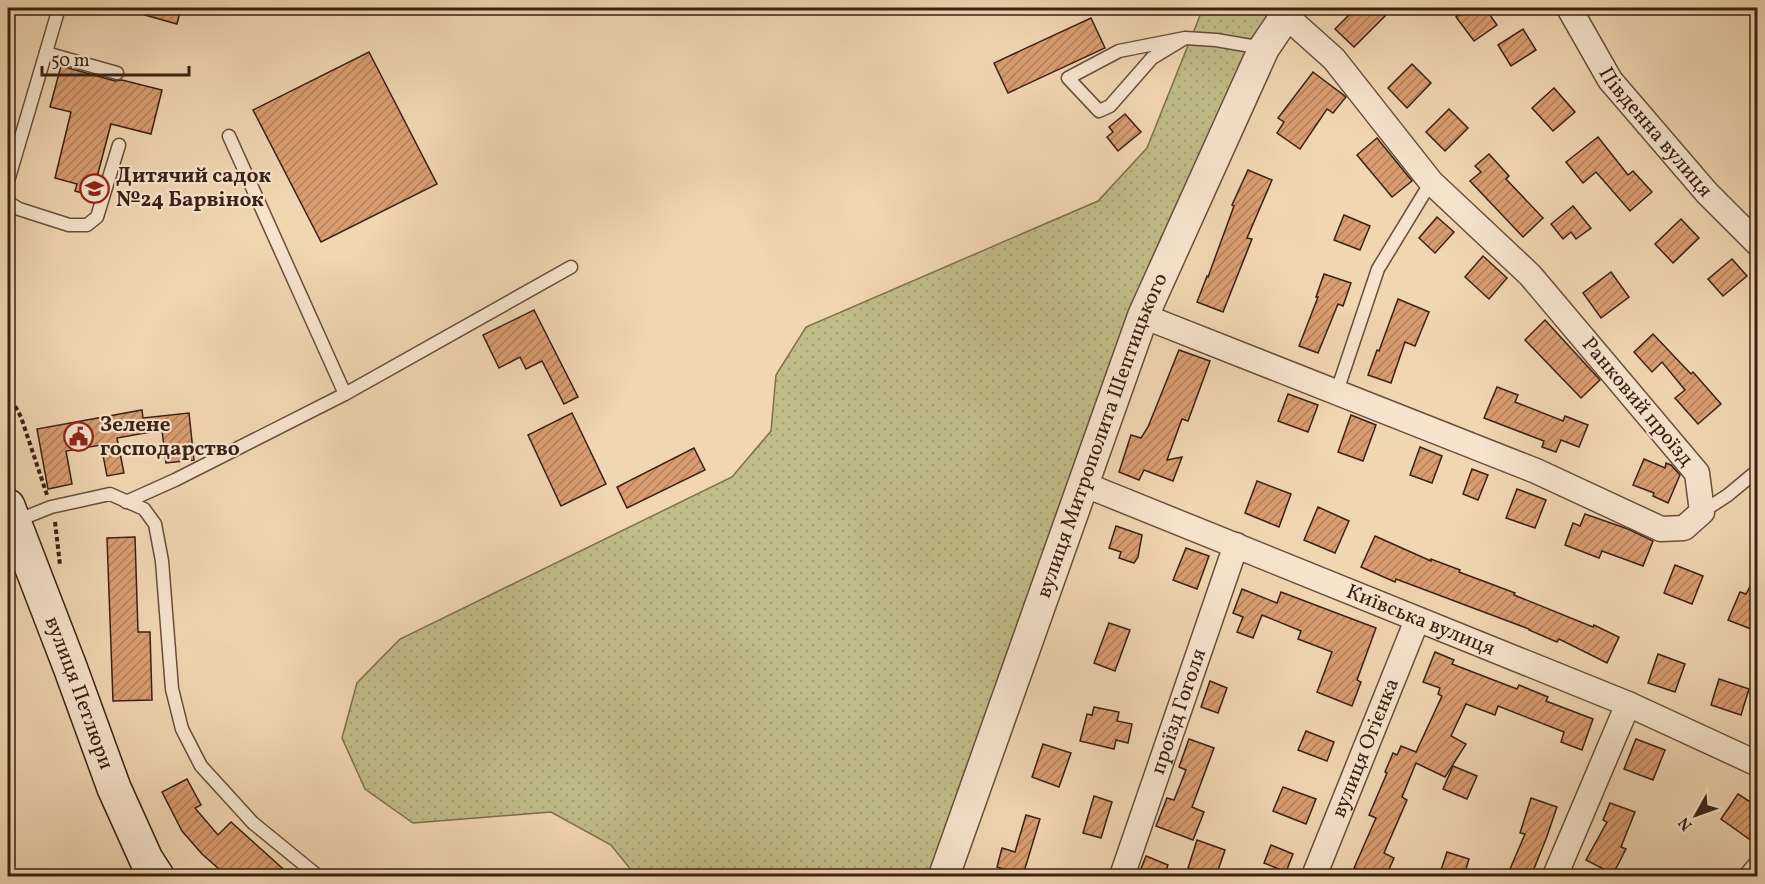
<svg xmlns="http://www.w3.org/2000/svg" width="1765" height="884" font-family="Vollkorn,serif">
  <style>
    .grass { fill: url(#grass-dots); stroke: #7e6e4e; stroke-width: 1.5 }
    .building { fill: url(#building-hatch); stroke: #3a2115; stroke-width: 1.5 }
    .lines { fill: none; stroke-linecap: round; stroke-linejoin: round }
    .service-casing { stroke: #684e3c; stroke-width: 15 }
    .minor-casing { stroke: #684e3c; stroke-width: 27 }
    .tertiary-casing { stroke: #684e3c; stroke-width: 33 }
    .secondary-casing { stroke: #3a2115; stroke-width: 36 }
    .path { stroke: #3a2115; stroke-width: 4; stroke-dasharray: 4.5 3; stroke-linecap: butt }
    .service { stroke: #f6e4cd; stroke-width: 12 }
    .minor { stroke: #f6e4cd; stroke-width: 24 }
    .tertiary { stroke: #f6e4cd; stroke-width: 30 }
    .secondary { stroke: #f6e4cd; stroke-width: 33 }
    .labels { text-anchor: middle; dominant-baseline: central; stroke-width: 4.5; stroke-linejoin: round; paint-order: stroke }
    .street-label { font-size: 21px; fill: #3a2115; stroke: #f6e4cd }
    .poi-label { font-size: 21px; font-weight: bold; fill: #3a2115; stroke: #f6e4cd; text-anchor: start }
  </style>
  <defs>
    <pattern id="grass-dots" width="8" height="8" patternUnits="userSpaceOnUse" patternTransform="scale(1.5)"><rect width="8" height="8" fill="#c1bc88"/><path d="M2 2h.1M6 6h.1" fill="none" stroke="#a7a174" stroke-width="1.8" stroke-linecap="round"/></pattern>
    <pattern id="building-hatch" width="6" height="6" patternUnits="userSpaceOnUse" patternTransform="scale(1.5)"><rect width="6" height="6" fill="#da9d72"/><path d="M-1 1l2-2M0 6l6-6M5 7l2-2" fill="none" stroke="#b2805c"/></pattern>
  </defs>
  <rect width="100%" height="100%" fill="#f1d6b2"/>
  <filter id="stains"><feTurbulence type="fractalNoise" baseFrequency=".00333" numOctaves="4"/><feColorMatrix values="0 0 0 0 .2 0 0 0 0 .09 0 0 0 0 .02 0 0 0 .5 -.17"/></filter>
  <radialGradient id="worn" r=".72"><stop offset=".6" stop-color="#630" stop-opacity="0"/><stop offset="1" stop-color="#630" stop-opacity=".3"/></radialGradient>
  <path class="grass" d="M1203 8H1275L933 876H636L611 845 551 812 413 823 365 789 342 738 357 683 400 639 732 477 771 431 776 375 806 327 1098 201 1147 148Z"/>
  <g class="building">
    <path d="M135 8H181L177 24 134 12Z"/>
    <path d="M1356 8H1393L1354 47 1335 29Z"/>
    <path d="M1469 8H1485L1497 25 1474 41 1456 17Z"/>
    <path d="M1091 18 1105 48 1008 93 994 63Z"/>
    <path d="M1523 29 1536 50 1511 66 1498 45Z"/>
    <path d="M369 52 437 184 321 242 253 110Z"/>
    <path d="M1412 64 1431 83 1407 108 1388 88Z"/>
    <path d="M61 66 115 81 122 80 162 90 151 134 111 124 92 196 75 191 77 184 55 178 71 112 50 107Z"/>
    <path d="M1313 72 1346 97 1333 113 1327 109 1300 149 1277 133 1284 122 1278 118Z"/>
    <path d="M1554 88 1575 112 1553 131 1532 108Z"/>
    <path d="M1449 109 1468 128 1445 151 1426 132Z"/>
    <path d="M1125 114 1141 132 1118 151 1107 137 1113 132 1109 127Z"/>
    <path d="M1598 137 1628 175 1633 171 1652 192 1630 211 1596 172 1583 183 1566 162Z"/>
    <path d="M1377 138 1412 181 1392 197 1357 155Z"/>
    <path d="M1489 154 1509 176 1506 179 1543 218 1523 237 1470 181 1481 172 1475 166Z"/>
    <path d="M1248 170 1272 180 1247 238 1252 239 1223 312 1197 302 1207 276 1208 277 1234 206 1232 205Z"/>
    <path d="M1573 206 1591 228 1576 239 1571 232 1563 239 1551 224Z"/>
    <path d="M1344 215 1370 226 1360 250 1334 240Z"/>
    <path d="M1437 217 1454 232 1435 253 1419 238Z"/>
    <path d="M1681 219 1699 238 1673 263 1655 244Z"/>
    <path d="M1483 256 1507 278 1489 299 1465 277Z"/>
    <path d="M1732 259 1747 276 1723 296 1708 279Z"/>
    <path d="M1611 272 1629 297 1601 318 1583 293Z"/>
    <path d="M1324 274 1351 283 1343 306 1338 304 1318 353 1299 346 1318 297H1316Z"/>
    <path d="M1398 299 1429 312 1415 346 1405 342 1391 383 1368 375 1377 350 1379 351Z"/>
    <path d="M534 310 578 397 564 404 542 361 526 369 520 357 499 368 483 335Z"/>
    <path d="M1545 320 1600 380 1581 398 1525 340Z"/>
    <path d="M1653 334 1691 374 1693 372 1721 404 1698 424 1675 398 1685 390 1662 362 1652 372 1634 352Z"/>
    <path d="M1179 350 1210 361 1188 421 1182 419 1167 460 1182 457 1173 481 1144 470 1139 480 1119 472 1131 435 1141 438 1148 427Z"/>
    <path d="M1497 387 1518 395 1515 402 1563 421 1565 416 1588 425 1579 447 1561 440 1556 452 1542 447 1544 441 1484 418Z"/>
    <path d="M1288 394 1318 405 1308 432 1278 421Z"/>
    <path d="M142 410 143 418 189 413 194 460 166 463 162 430 117 438 124 473 107 476 101 445 66 451 72 484 48 489 37 429Z"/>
    <path d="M572 413 606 484 561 506 528 435Z"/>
    <path d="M1351 415 1376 425 1363 461 1338 452Z"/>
    <path d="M1420 447 1442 456 1432 483 1410 475Z"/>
    <path d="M694 448 705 470 627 508 617 487Z"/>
    <path d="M1644 459 1665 468 1666 463 1671 465 1680 475 1668 503 1653 496 1654 493 1633 485Z"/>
    <path d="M1472 469 1488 475 1478 500 1463 494Z"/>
    <path d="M1257 481 1291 494 1279 527 1245 513Z"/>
    <path d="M1517 489 1546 500 1535 528 1506 518Z"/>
    <path d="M1318 507 1349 521 1335 553 1304 540Z"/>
    <path d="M1585 514 1628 529 1653 541 1643 566 1602 551 1599 558 1565 545 1573 523 1580 526Z"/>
    <path d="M1116 526 1142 535 1138 557 1134 563 1119 558 1121 552 1109 548Z"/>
    <path d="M1375 536 1431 561V559L1460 570 1459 572 1515 593 1514 595 1593 627 1594 625 1619 637 1607 663 1559 639 1557 642 1529 630V629L1396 579 1395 582 1361 567Z"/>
    <path d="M135 537 138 632H150L152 700 113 701 107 538Z"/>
    <path d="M1186 548 1209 556 1197 589 1173 580Z"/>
    <path d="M1675 565 1703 576 1692 604 1664 593Z"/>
    <path d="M1758 571V614L1751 629 1728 620 1740 592 1746 594Z"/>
    <path d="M1242 589 1277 603 1281 592 1376 628 1357 680 1361 682 1352 706 1317 692 1332 652 1298 639 1301 631 1262 615 1253 638 1237 632 1243 617 1233 613Z"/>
    <path d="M1109 623 1130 630 1115 671 1094 663Z"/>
    <path d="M1435 652 1454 660 1452 664 1517 689 1519 685 1548 697 1546 701 1593 719 1582 750 1561 742 1564 732 1498 706 1495 715 1466 704 1451 736 1466 744 1445 777 1416 763 1402 797 1407 800 1384 853 1394 858 1386 876H1374L1354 868 1376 818 1369 815 1387 773 1385 772 1393 753 1397 755 1401 746 1416 752 1442 696 1438 694 1440 688 1423 682Z"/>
    <path d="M1658 654 1685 664 1675 692 1648 683Z"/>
    <path d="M1719 679 1749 689 1741 715 1711 705Z"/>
    <path d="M1210 681 1227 688 1218 713 1201 707Z"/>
    <path d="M1094 707 1119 712 1117 721 1132 724 1128 743 1116 740 1114 749 1080 741 1087 714 1092 715Z"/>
    <path d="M1306 731 1334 742 1327 761 1298 750Z"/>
    <path d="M1189 739 1214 748 1192 807 1204 812 1193 840 1156 826 1167 798 1174 800 1186 770 1179 767Z"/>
    <path d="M1636 739 1665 750 1653 780 1624 769Z"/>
    <path d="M1043 744 1071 753 1059 787 1032 777Z"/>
    <path d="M1453 766 1477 776 1467 799 1443 789Z"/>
    <path d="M187 779 201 805 195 808 218 835 231 822 291 876H227L202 854 182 831 162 792Z"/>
    <path d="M1283 787 1316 799 1306 824 1273 811Z"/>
    <path d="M1738 794 1758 807V827L1749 839 1721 819Z"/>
    <path d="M1094 796 1112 802 1101 838 1083 833Z"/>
    <path d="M1531 798 1557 807 1546 839 1531 876H1507L1525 834 1520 833Z"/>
    <path d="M1610 803 1635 812 1621 847 1626 849 1613 874 1586 860 1607 822 1603 820Z"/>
    <path d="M1026 815 1040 819 1023 875 997 867 1002 848 1015 852Z"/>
    <path d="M1197 840 1225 850 1216 876 1188 868Z"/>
    <path d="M1271 845 1293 854 1286 872 1264 863Z"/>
    <path d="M1447 852 1469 859 1464 876H1439Z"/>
    <path d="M1146 856 1168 865 1164 876H1138Z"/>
  </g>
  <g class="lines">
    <defs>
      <g id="service">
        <path d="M1185 38 1119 51 1068 78 1099 111 1110 106 1152 58 1185 38 1216 40 1263 48"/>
        <path d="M46 53 117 73"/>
        <path d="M229 136 345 394"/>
        <path d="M8 181 59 8"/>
        <path d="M8 202 19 209 69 225H87L97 217 119 145"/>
        <path d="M1337 391 1378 269 1431 182"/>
        <path d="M126 502 175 480 345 394 571 267"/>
        <path d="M1702 512 1728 495 1758 470"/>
        <path d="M16 521 51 507 110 494 144 509 155 524 162 561 172 689 182 729 201 766 253 823 318 876"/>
      </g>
      <g id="minor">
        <path id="s1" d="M1569 8 1610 80 1707 193 1758 244"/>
        <path d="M1143 316 1536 471 1661 529 1684 528 1702 512 1697 473 1530 275 1431 182 1334 59 1286 16"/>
        <path id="s2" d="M1083 484 1628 704 1758 764"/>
        <path id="s3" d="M1122 876 1236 545"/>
        <path id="s4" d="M1314 876 1417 620"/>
        <path d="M1555 876 1628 704"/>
        <path d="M1752 876 1758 869"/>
      </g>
      <g id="tertiary">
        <path id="s5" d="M944 876 1143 316 1264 48 1291 8"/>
      </g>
      <g id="secondary">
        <path id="s6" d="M8 506 70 667 114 788 146 859 157 876"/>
      </g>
    </defs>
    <use href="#service" class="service-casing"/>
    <use href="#minor" class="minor-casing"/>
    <use href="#tertiary" class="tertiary-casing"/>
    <use href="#secondary" class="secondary-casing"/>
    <g class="path">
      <path d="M8 393 21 417 47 495"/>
      <path d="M55 522 60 565"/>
    </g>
    <use href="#service" class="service"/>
    <use href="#minor" class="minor"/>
    <use href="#tertiary" class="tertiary"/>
    <use href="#secondary" class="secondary"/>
  </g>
  <defs>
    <symbol id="school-ring" viewBox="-11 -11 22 22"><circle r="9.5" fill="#f6e4cd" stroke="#8f2418" stroke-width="1.5"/><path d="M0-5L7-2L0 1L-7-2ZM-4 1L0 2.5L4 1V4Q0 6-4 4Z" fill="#8f2418"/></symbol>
    <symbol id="civic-ring" viewBox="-11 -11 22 22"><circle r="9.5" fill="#f6e4cd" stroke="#8f2418" stroke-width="1.5"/><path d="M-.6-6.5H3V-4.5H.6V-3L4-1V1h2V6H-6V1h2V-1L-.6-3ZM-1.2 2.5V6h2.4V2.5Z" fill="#8f2418"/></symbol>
  </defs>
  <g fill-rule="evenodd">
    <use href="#school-ring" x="78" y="172" width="33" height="33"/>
    <use href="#civic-ring" x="62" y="420" width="33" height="33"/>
  </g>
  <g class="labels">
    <g class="street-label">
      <text stroke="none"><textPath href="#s1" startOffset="152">Південна вулиця</textPath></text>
      <text transform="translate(1637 402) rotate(50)">Ранковий проїзд</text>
      <text stroke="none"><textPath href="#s5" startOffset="468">вулиця Митрополита Шептицького</textPath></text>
      <text stroke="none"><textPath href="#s2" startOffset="364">Київська вулиця</textPath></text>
      <text stroke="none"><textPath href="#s6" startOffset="200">вулиця Петлюри</textPath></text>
      <text stroke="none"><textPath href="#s3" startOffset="174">проїзд Гоголя</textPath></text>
      <text stroke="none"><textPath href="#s4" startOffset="138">вулиця Огієнка</textPath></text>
    </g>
    <g class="poi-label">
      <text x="116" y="176">Дитячий садок<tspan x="116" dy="24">№24 Барвінок</tspan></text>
      <text x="100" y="425">Зелене<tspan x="100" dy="24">господарство</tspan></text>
    </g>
  </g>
  <rect width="1765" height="884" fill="none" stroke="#f1d6b2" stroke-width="30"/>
  <rect x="9" y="9" width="1747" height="866" fill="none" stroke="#3a2115" stroke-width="3"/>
  <rect x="15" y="15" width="1735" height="854" fill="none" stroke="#3a2115" stroke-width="1.5"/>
  <g transform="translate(1696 815) rotate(230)" stroke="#f6e4cd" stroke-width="4.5" paint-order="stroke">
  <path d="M0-4.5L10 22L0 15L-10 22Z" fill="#3a2115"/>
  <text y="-9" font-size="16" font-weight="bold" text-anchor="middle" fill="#3a2115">N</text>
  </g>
  <path d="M42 66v9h147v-9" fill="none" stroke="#3a2115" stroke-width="3"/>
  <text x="51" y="66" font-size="18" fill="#3a2115" stroke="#f6e4cd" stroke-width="4.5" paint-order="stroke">50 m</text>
  <rect width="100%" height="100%" filter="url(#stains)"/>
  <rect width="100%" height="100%" fill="url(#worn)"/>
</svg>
